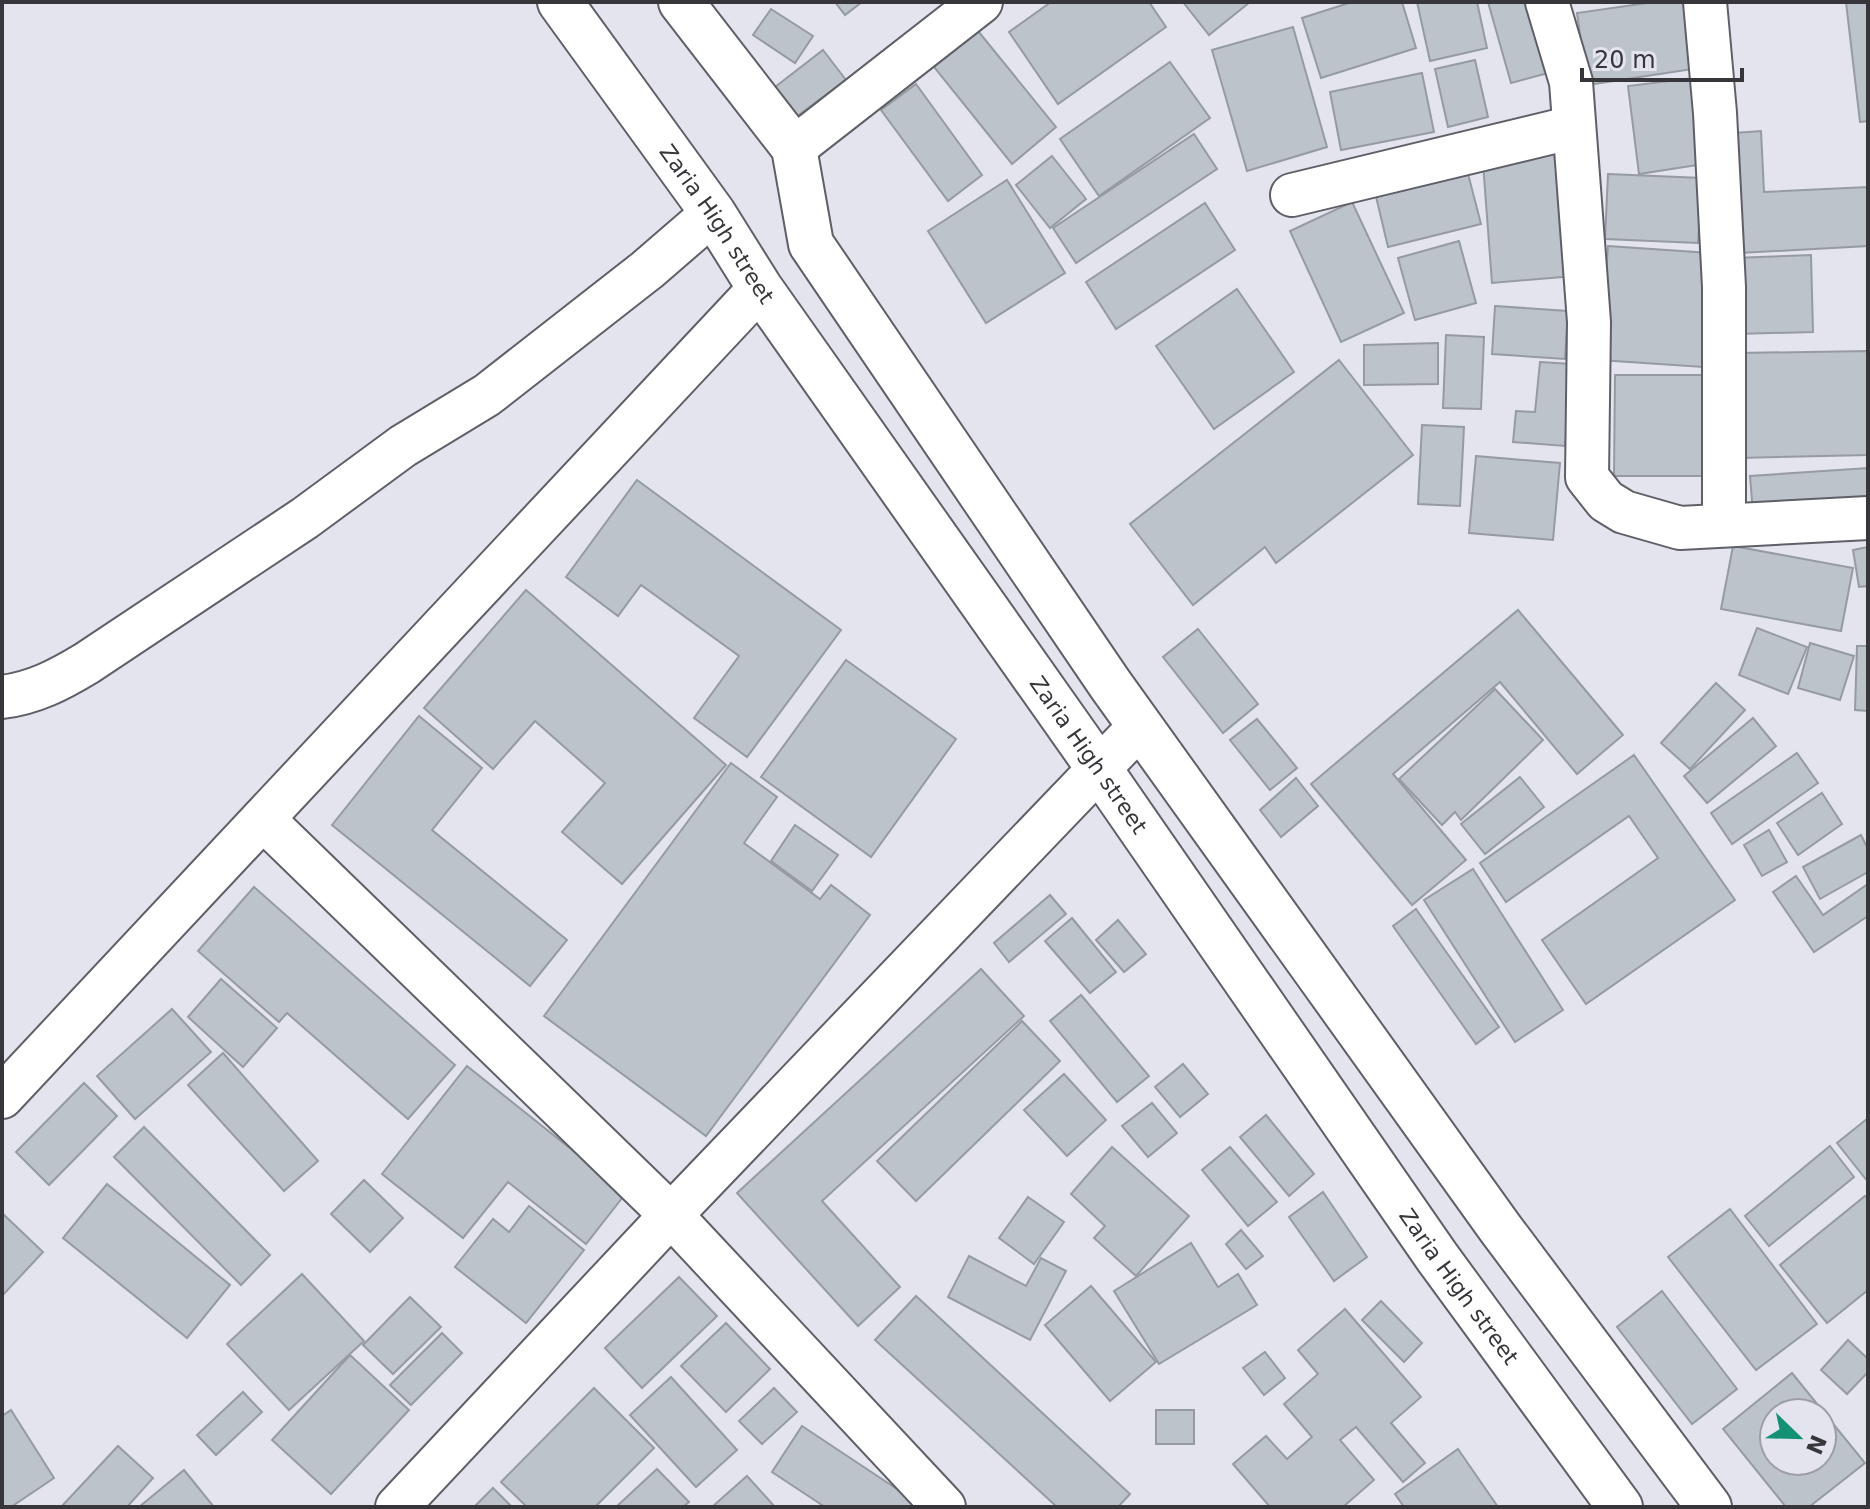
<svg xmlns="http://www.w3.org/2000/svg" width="1870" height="1509" font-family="'DejaVu Sans',sans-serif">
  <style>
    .building { fill: #bdc3cb; stroke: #969ba2; stroke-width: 2; fill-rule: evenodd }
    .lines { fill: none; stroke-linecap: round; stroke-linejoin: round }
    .street-casing { stroke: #5f5f68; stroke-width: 46 }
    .primary-casing { stroke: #5f5f68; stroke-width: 48 }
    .street { stroke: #fff; stroke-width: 42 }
    .primary { stroke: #fff; stroke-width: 44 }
    .labels { text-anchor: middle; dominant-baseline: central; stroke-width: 6; stroke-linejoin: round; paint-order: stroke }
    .street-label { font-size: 22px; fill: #37373b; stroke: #e3e4ee }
  </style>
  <rect width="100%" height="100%" fill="#e3e4ee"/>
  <g class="building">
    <path d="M835 2H862L845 15Z"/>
    <path d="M1051 2H1149L1166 27 1058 104 1009 32Z"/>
    <path d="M1183 2H1250L1209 35Z"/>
    <path d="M1352 2H1402L1416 48 1321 78 1302 18Z"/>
    <path d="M1417 2H1477L1487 48 1430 61Z"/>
    <path d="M1488 2H1529L1548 73 1511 83Z"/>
    <path d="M1654 2H1683L1693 69 1587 85 1577 13Z"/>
    <path d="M1846 2H1868V121L1860 122Z"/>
    <path d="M771 9 813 36 795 63 753 35Z"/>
    <path d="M974 26 1056 127 1012 164 930 62Z"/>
    <path d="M1293 27 1327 147 1247 171 1212 50Z"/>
    <path d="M823 50 846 80 792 120 770 91Z"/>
    <path d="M1475 60 1488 117 1448 127 1435 69Z"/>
    <path d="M1170 62 1210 118 1099 196 1060 139Z"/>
    <path d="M1422 73 1434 132 1341 150 1330 92Z"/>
    <path d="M1693 78 1704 164 1639 174 1628 86Z"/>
    <path d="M916 84 982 175 948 201 881 110Z"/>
    <path d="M1761 131 1764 192 1868 187V246L1740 253 1734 133Z"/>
    <path d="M1194 134 1217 169 1076 263 1053 228Z"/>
    <path d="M1564 144 1574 276 1492 283 1482 150Z"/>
    <path d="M1052 156 1086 199 1050 228 1016 185Z"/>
    <path d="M1466 166 1481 224 1388 247 1374 188Z"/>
    <path d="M1608 174 1702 178 1698 243 1605 239Z"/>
    <path d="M1007 180 1065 273 986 323 928 231Z"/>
    <path d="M1352 202 1404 313 1341 342 1290 231Z"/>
    <path d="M1205 203 1235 250 1116 329 1086 282Z"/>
    <path d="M1459 241 1476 303 1415 320 1398 258Z"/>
    <path d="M1608 246 1710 253 1703 367 1600 360Z"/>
    <path d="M1811 255 1813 332 1735 334 1733 258Z"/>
    <path d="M1237 289 1294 372 1214 429 1156 346Z"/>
    <path d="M1495 306 1568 311 1565 359 1492 354Z"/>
    <path d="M1446 335 1484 337 1481 409 1443 408Z"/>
    <path d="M1438 343V384L1364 385V345Z"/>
    <path d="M1868 351V455L1738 458V353Z"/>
    <path d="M1339 360 1413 455 1276 563 1265 547 1193 605 1130 524Z"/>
    <path d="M1540 362 1572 364 1565 446 1513 442 1516 411 1535 412Z"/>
    <path d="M1615 375H1709L1708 476H1614Z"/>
    <path d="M1422 425 1464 427 1460 506 1418 504Z"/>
    <path d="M1476 456 1560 463 1553 540 1469 533Z"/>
    <path d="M1868 468V505L1753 513 1750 476Z"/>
    <path d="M637 480 841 630 747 757 694 718 739 656 641 585 618 616 566 577Z"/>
    <path d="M1733 546 1853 568 1841 631 1721 609Z"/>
    <path d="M1868 547V586L1859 587 1853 550Z"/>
    <path d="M526 590 726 765 622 884 562 832 605 783 535 721 493 769 424 708Z"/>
    <path d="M1518 610 1623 735 1577 774 1500 682 1393 774 1466 860 1412 905 1311 784Z"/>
    <path d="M1757 628 1807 647 1788 694 1739 675Z"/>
    <path d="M1198 629 1258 704 1223 733 1163 657Z"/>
    <path d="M1810 643 1854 656 1840 700 1798 688Z"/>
    <path d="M1857 646H1868V711L1855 710Z"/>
    <path d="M846 660 956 739 871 857 761 777Z"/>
    <path d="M1716 683 1745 710 1690 769 1661 743Z"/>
    <path d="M1495 689 1543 740 1461 820 1455 812 1442 825 1399 779Z"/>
    <path d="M419 716 482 768 432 830 567 940 530 986 332 825Z"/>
    <path d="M1753 718 1776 746 1707 803 1684 776Z"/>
    <path d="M1257 719 1297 768 1270 790 1230 740Z"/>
    <path d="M1797 753 1818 783 1732 844 1711 813Z"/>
    <path d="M1634 755 1735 900 1586 1004 1542 940 1658 858 1629 816 1506 902 1480 863Z"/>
    <path d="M731 763 777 797 744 843 820 899 831 885 870 915 706 1136 544 1016Z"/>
    <path d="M1520 777 1544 807 1485 854 1461 824Z"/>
    <path d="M1296 778 1318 806 1281 837 1260 810Z"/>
    <path d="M1822 793 1842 824 1798 855 1777 823Z"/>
    <path d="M795 825 838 855 812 891 771 861Z"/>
    <path d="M1769 830 1787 862 1762 876 1744 845Z"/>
    <path d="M1861 835 1868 849V872L1820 899 1803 867Z"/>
    <path d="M1473 869 1563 1010 1515 1042 1424 900Z"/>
    <path d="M1796 876 1823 915 1868 884V916L1814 952 1773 892Z"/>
    <path d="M254 887 455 1065 408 1119 287 1013 279 1022 198 951Z"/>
    <path d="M1050 895 1066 914 1009 962 994 943Z"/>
    <path d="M1416 909 1499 1027 1476 1044 1393 926Z"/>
    <path d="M1072 918 1116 972 1090 993 1045 941Z"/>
    <path d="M1118 920 1146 954 1124 972 1096 940Z"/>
    <path d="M981 969 1024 1016 822 1201 900 1287 858 1326 737 1193Z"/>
    <path d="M221 979 277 1028 243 1067 188 1017Z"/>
    <path d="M1081 995 1149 1076 1117 1102 1050 1021Z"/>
    <path d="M172 1009 211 1052 135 1119 97 1076Z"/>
    <path d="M1022 1021 1060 1061 916 1201 877 1161Z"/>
    <path d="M223 1053 318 1161 284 1191 188 1085Z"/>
    <path d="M1183 1064 1208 1094 1180 1117 1155 1087Z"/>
    <path d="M467 1066 626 1193 586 1244 508 1182 463 1238 382 1174Z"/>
    <path d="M1064 1074 1106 1120 1067 1156 1024 1110Z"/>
    <path d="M84 1083 117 1116 49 1185 16 1152Z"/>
    <path d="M1152 1103 1177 1133 1148 1157 1122 1126Z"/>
    <path d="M1266 1115 1314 1174 1289 1196 1240 1137Z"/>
    <path d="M1868 1118V1182L1837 1143Z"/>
    <path d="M144 1127 270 1255 241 1285 114 1157Z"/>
    <path d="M1830 1146 1854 1177 1769 1246 1745 1216Z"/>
    <path d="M1112 1147 1189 1216 1136 1276 1094 1238 1105 1226 1071 1194Z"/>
    <path d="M1230 1147 1277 1202 1248 1226 1202 1170Z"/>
    <path d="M364 1180 403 1218 370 1252 331 1214Z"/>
    <path d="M107 1184 230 1285 187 1338 63 1238Z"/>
    <path d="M1323 1192 1367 1257 1334 1281 1289 1217Z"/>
    <path d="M1865 1196 1868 1200V1290L1827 1323 1780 1265Z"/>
    <path d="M1028 1197 1064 1222 1034 1264 999 1238Z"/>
    <path d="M529 1206 584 1250 526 1323 455 1267 493 1219 509 1232Z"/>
    <path d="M1730 1209 1817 1324 1756 1370 1668 1257Z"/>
    <path d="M2 1213 43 1252 2 1296Z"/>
    <path d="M1241 1230 1263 1256 1246 1269 1226 1244Z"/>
    <path d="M1191 1243 1218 1287 1238 1274 1257 1305 1159 1364 1114 1291Z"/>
    <path d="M969 1256 1026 1286 1041 1258 1066 1271 1030 1340 948 1297Z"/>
    <path d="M302 1274 364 1341 289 1410 227 1344Z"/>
    <path d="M679 1277 717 1316 642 1388 605 1348Z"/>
    <path d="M1091 1286 1156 1362 1110 1401 1045 1325Z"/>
    <path d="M1662 1291 1737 1389 1692 1424 1617 1327Z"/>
    <path d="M916 1296 1130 1494 1118 1507H1057L875 1340Z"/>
    <path d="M410 1297 441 1327 393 1374 363 1345Z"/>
    <path d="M1381 1301 1422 1343 1404 1362 1362 1320Z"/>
    <path d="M1345 1309 1421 1397 1391 1423 1425 1463 1403 1482 1356 1427 1340 1440 1374 1480 1343 1507H1270L1233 1464 1266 1436 1287 1459 1312 1437 1284 1404 1318 1374 1298 1350Z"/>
    <path d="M726 1323 770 1369 726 1412 681 1366Z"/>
    <path d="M442 1333 462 1353 411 1405 390 1385Z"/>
    <path d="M1848 1340 1868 1359V1372L1847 1394 1821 1370Z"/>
    <path d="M1265 1352 1285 1378 1264 1395 1243 1368Z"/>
    <path d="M350 1355 409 1410 331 1494 272 1440Z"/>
    <path d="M1792 1373 1865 1463 1809 1507H1786L1723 1429ZM1774 1413H1822V1461H1774Z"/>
    <path d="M671 1377 737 1450 696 1487 630 1415Z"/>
    <path d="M594 1388 654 1448 595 1507H527L501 1482Z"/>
    <path d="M774 1388 797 1412 762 1444 739 1421Z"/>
    <path d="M243 1392 262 1412 216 1455 197 1435Z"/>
    <path d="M11 1410 54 1478 11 1507H2V1416Z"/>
    <rect x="1156" y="1410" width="38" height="34"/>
    <path d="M802 1426 924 1507H825L772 1472Z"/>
    <path d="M118 1446 153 1478 127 1507H61Z"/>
    <path d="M1458 1449 1498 1507H1404L1395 1494Z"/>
    <path d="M657 1469 689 1502 683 1507H616Z"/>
    <path d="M184 1470 214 1507H139Z"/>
    <path d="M747 1476 775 1507H712Z"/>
    <path d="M493 1488 512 1507H474Z"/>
  </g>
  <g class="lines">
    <defs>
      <g id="street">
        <path d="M1547 2 1571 82 1589 322 1587 477 1606 501 1624 512 1680 528 1868 518"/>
        <path d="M1705 2 1715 113 1724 287V525"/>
        <path d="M794 148 981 2"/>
        <path d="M1292 195 1574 127"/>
        <path d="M2 697C34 693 59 680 87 663L305 518 403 446 487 395 647 270 713 213"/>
        <path d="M263 819 671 1215 944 1507"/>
        <path d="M2 1097 760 288"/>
        <path d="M397 1507 671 1215 1140 726"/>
      </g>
      <g id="primary">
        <path id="s1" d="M560 2 713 213 760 288 1100 770 1437 1257 1620 1507"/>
        <path d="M681 2 794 148 811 244 1110 684 1500 1228 1709 1507"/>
      </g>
    </defs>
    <use href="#street" class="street-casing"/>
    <use href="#primary" class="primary-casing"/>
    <use href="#street" class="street"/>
    <use href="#primary" class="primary"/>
  </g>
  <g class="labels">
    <g class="street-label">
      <text stroke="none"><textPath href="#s1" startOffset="272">Zaria High street</textPath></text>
      <text stroke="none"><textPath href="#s1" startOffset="920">Zaria High street</textPath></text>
      <text stroke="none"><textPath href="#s1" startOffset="1568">Zaria High street</textPath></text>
    </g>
  </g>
  <rect width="1870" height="1509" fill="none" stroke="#37373b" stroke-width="8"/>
  <g transform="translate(1798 1437) rotate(113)"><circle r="38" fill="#e3e4ee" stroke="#9e9fa6" stroke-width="2"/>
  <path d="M0-6L14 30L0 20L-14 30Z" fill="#149075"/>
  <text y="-12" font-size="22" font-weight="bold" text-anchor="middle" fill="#37373b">N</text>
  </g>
  <path d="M1582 68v12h160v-12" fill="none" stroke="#37373b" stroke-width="4"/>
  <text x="1594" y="68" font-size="24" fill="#37373b" stroke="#e3e4ee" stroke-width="6" paint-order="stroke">20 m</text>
</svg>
